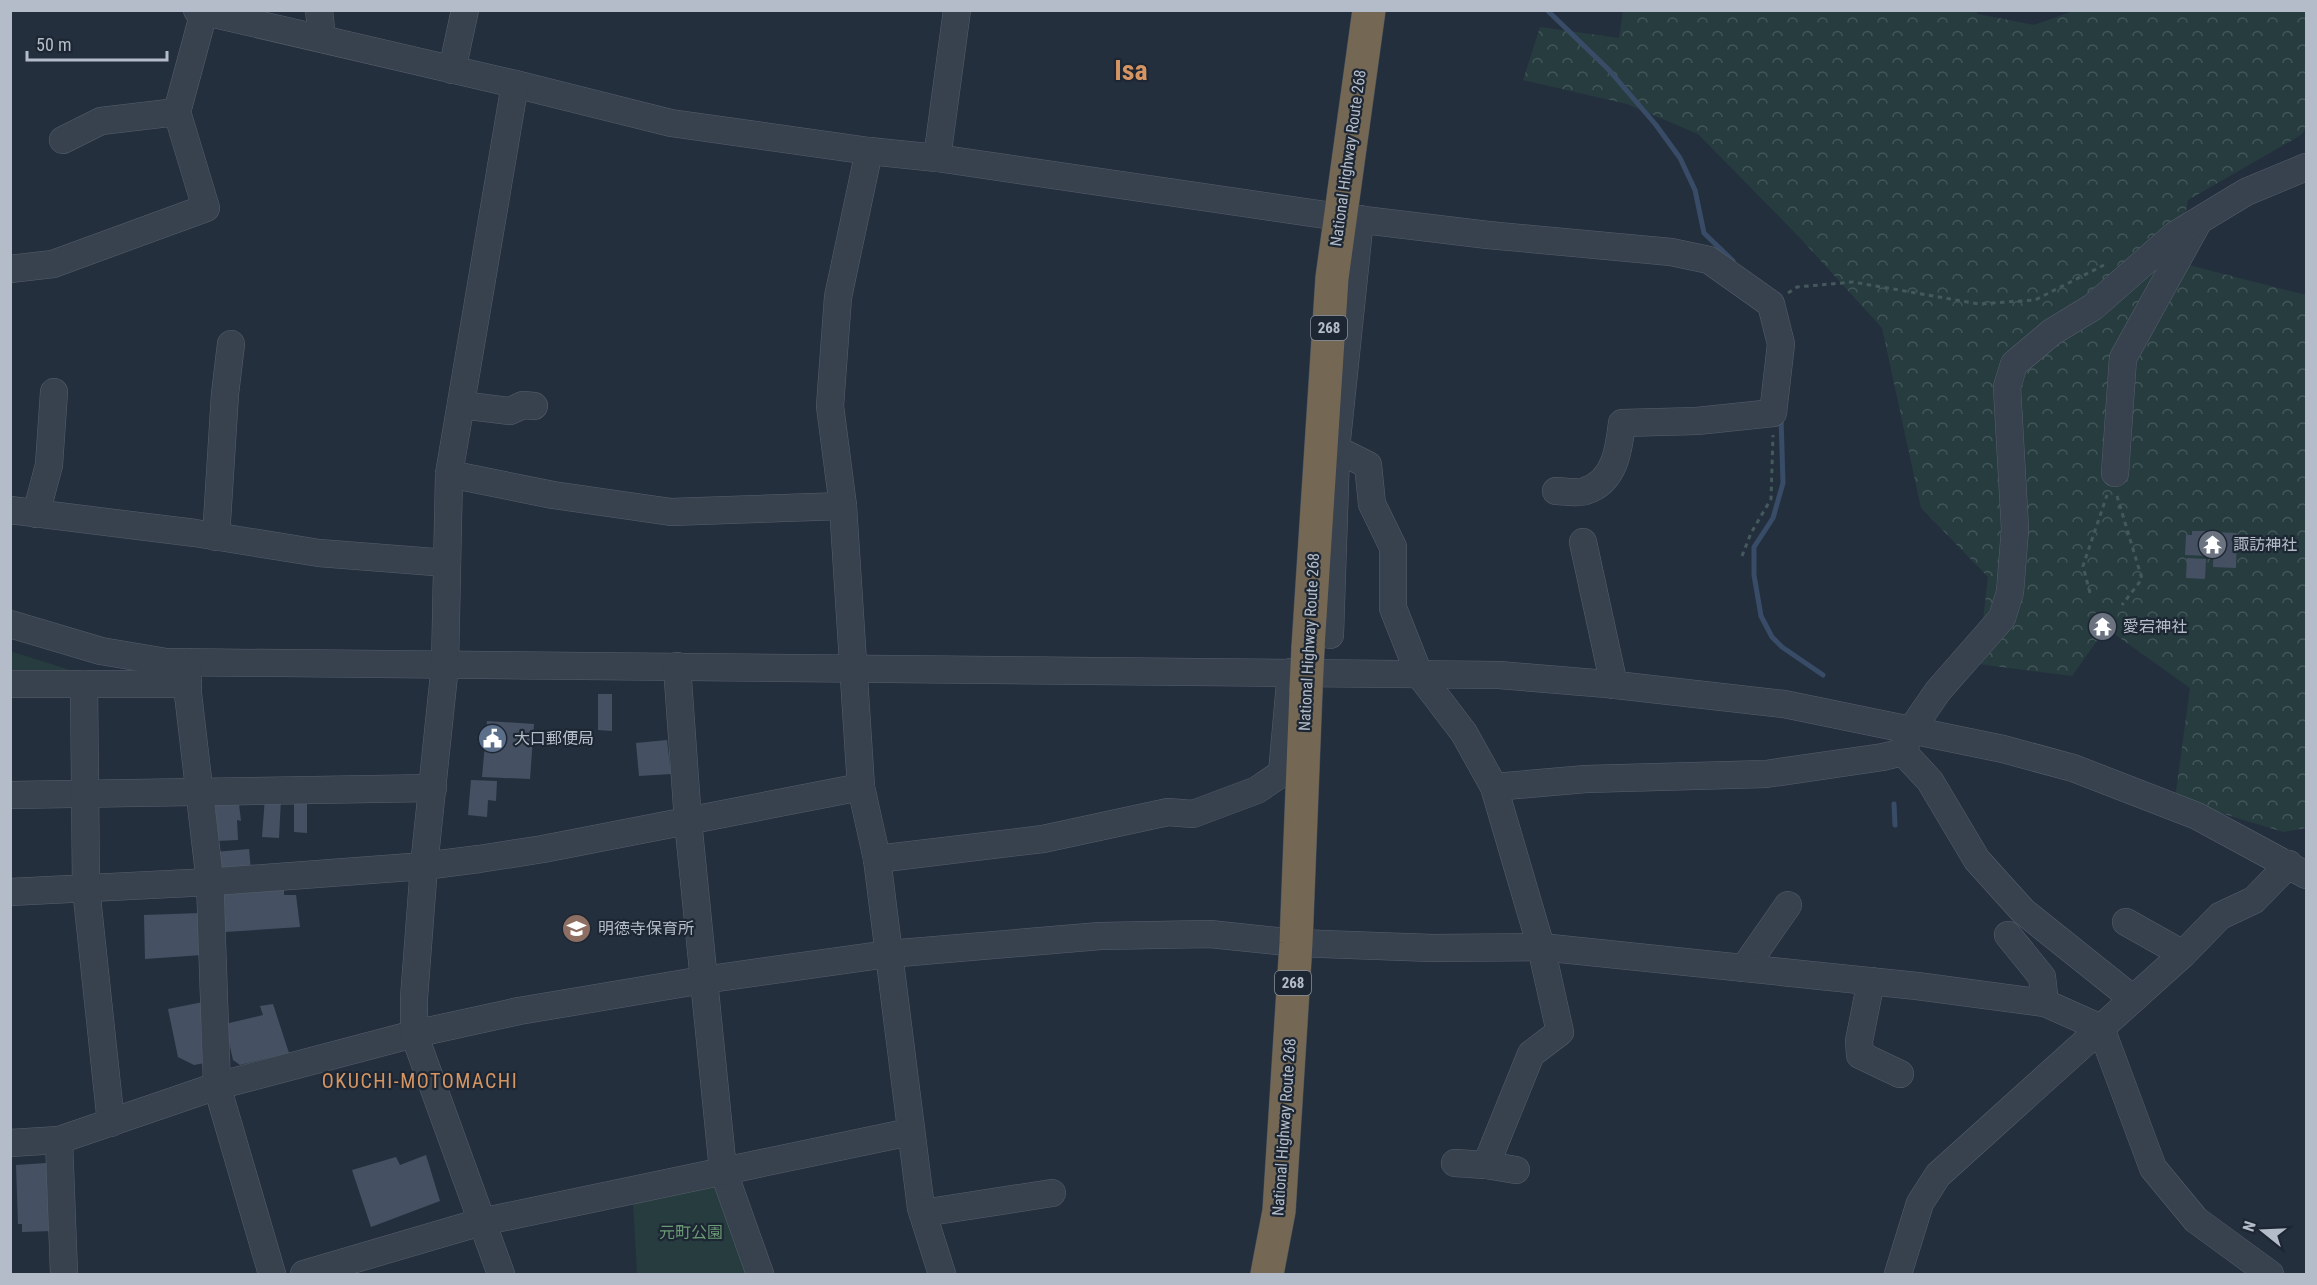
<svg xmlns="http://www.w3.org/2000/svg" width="2317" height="1285" font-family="'Roboto Condensed','Noto Sans JP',sans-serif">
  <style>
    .green { fill: #263c3f }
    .forest { fill: url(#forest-crowns) }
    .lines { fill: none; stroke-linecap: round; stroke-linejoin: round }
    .stream { stroke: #394c67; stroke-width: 5 }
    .building { fill: #455162 }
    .minor-casing { stroke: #565f6c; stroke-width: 28 }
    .highway-casing { stroke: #434c59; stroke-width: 34 }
    .path { stroke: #44595c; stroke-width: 3; stroke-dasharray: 4.5 4.5; stroke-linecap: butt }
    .minor { stroke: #38414e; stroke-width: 27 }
    .highway { stroke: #746855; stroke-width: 33 }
    .highway-bridge-casing { stroke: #434c59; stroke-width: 34; stroke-linecap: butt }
    .highway-bridge { stroke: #746855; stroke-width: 33 }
    .labels { text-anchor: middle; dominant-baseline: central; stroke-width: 4.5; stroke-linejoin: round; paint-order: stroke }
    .shield { fill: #1d2633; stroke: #878f9c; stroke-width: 1.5 }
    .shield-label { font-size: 15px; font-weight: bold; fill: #b4bcc9 }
    .street-label { font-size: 16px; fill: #b4bcc9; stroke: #1d2633 }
    .poi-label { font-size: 16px; fill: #b4bcc9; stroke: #1d2633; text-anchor: start }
    .park-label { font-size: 16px; fill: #6b9a76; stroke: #1d2633 }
    .quarter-label { font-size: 20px; letter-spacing: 1.5px; fill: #d59563; stroke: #1d2633 }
    .town-label { font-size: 28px; font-weight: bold; fill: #d59563; stroke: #1d2633 }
  </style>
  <defs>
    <pattern id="forest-crowns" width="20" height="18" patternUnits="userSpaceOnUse" patternTransform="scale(1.5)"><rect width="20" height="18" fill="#263c3f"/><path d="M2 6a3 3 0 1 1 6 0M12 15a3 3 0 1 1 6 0" fill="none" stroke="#435659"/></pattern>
  </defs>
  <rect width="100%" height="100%" fill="#242f3e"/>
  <g class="green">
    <path d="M10 651 92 677 11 676Z"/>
    <path d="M719 1185 750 1274H637L633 1202Z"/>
  </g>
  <path class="forest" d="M1975 10 1978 14 2034 25 2076 10 2306 11V128L2301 135 2188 200 2177 262 2306 295V828L2283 832 2175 799 2190 688 2106 628 2072 676 1978 664 1988 577 1921 508 1882 328 1801 239 1698 134 1627 104 1523 80 1540 27 1619 38 1623 11Z"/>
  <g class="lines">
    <g class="stream">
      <path d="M1547 10 1609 70 1656 125 1680 158 1695 190 1704 233 1733 261"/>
      <path d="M1781 417 1783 483 1773 518 1754 547V575L1761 616 1772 637 1782 647 1823 675"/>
      <path d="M1894 804 1895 825"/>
    </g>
  </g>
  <g class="building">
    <path d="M2192 531H2205V535H2209L2208 556 2185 555 2186 535H2192Z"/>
    <path d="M2214 532 2237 533 2236 568 2213 567Z"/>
    <path d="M2187 558 2206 559 2205 579 2186 578Z"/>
    <path d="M598 694H612V731L598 730Z"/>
    <path d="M487 721 534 724 530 779 482 777Z"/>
    <path d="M667 740 671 774 639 776 636 743Z"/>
    <path d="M471 780 497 781 496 801 488 800 487 817 468 815Z"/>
    <path d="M294 795 307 796V833L294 832Z"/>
    <path d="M265 798 281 799 279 838 262 837Z"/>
    <path d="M215 804H239L241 821 237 820 238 840 216 841Z"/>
    <path d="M249 849 251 870 224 873 215 852Z"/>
    <path d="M284 888V895H296L300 927 225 932 222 893Z"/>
    <path d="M201 913 202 955 145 959 144 915Z"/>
    <path d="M203 1002 215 1061 194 1065 178 1057 168 1009Z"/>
    <path d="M273 1004 289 1053 240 1065 233 1060 225 1024 263 1015 260 1006Z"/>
    <path d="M426 1155 440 1201 371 1227 352 1170 396 1157 400 1165Z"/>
    <path d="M46 1163 60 1166 52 1231 22 1232V1224H18L16 1165Z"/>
  </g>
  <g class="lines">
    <defs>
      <g id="minor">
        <path d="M197 10 515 84 671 123 869 151 937 158 1339 217 1488 235 1671 252 1709 260 1771 304 1781 344 1773 413 1697 421 1622 423C1619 449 1615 482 1585 491 1577 494 1565 491 1556 491"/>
        <path d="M319 10 322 39"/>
        <path d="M452 70 465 10"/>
        <path d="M63 140 101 121 177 112"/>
        <path d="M869 151 838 297 830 406 843 506 861 787 877 859 921 1208 942 1274"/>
        <path d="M937 158 957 10"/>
        <path d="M1360 219 1336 449 1368 465 1372 504 1393 547V608L1419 674 1464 733 1494 787 1541 947 1560 1032 1531 1054 1486 1165 1455 1163"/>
        <path d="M10 269 53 264 206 208 177 112 204 12"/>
        <path d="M461 405 510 411 523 405 534 406"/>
        <path d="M2115 473 2123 358 2197 224"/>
        <path d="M449 474 553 495 671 512 843 506"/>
        <path d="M10 510 195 533 319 553 447 563"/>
        <path d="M36 514 49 465 54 392"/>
        <path d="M216 537 225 394 231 344"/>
        <path d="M1583 542 1614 685"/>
        <path d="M10 624 101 651 166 662 1499 675 1607 684 1784 704 2003 749 2073 768 2197 816 2306 875"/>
        <path d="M1330 635 1336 454"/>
        <path d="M187 662 188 694 210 882 217 1086 272 1274"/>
        <path d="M677 666 688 821 723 1170 760 1274"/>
        <path d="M10 684H84"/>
        <path d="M1494 787 1586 779 1766 774 1883 757 1903 752"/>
        <path d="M10 795 433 788"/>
        <path d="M877 859 1043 839 1168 812 1193 814 1257 790 1282 773 1291 672"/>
        <path d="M10 892 210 882 424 866 479 859 543 849 861 787"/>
        <path d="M2126 922 2183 954"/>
        <path d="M2008 935 2042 977 2045 1003"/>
        <path d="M1744 968 1788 905"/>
        <path d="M1871 981 1859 1041 1860 1055 1900 1074"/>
        <path d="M2133 999 2023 911 1977 860 1930 781 1903 752 1911 730 1938 691 2002 618 2010 592 2015 529 2007 387 2014 364 2052 332 2093 307 2175 235 2246 192 2306 167"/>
        <path d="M111 1123 86 888 84 684H188"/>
        <path d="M59 1140 64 1274"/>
        <path d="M10 1143 59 1140 217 1086 414 1034 519 1011 703 980 888 954 1100 936 1210 934 1296 943 1432 948 1541 947 1917 986 2045 1003 2101 1028 2153 1168 2196 1220 2270 1274"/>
        <path d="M1486 1165 1516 1170"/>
        <path d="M923 1213 1052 1193"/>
        <path d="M304 1274 481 1222 910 1132"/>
        <path d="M501 1274 414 1034V998L424 866 445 665 449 474 515 84"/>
        <path d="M1898 1274 1920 1203 1938 1175 2183 954 2220 916 2254 900 2289 864"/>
      </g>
      <g id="highway">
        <path d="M1308 648 1332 278 1369 10"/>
        <path d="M1267 1274 1279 1211 1296 943 1306 690"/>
      </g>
    </defs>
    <use href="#minor" class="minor-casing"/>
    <use href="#highway" class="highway-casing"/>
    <g class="path">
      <path d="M1788 293 1797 287 1853 282 1979 304 2035 300 2104 265"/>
      <path d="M2117 496 2142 579 2122 605"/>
      <path d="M1742 556 1751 533 1771 499 1773 435"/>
      <path d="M2090 593 2083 566 2107 495"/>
    </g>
    <use href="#minor" class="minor"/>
    <use href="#highway" class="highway"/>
    <defs>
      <path id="highway-bridge" d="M1306 690 1308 648"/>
    </defs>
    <use href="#highway-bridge" class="highway-bridge-casing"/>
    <use href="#highway-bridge" class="highway-bridge"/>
  </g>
  <defs>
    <symbol id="temple-disc" viewBox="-11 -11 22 22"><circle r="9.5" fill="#6b7280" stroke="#1d2633"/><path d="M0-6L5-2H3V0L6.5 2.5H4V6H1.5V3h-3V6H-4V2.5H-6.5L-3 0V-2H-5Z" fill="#fff"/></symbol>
    <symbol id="civic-disc" viewBox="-11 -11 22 22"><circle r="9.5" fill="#5c6f8a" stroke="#1d2633"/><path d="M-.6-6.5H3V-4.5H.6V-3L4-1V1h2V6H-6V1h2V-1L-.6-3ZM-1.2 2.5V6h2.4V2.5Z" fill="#fff"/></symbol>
    <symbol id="school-disc" viewBox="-11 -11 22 22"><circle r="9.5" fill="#8d6e63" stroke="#1d2633"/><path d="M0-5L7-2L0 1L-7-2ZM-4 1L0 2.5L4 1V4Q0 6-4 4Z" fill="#fff"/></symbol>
  </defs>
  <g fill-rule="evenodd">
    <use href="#temple-disc" x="2196" y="528" width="33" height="33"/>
    <use href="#temple-disc" x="2086" y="610" width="33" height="33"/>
    <use href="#civic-disc" x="476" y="722" width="33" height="33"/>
    <use href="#school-disc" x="560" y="912" width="33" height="33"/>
  </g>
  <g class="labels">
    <g class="shield">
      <rect x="1311" y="316" width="36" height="24" rx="4.5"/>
      <rect x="1275" y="971" width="36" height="24" rx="4.5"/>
    </g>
    <g class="shield-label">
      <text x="1329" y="328">268</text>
      <text x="1293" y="983">268</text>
    </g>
    <g class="street-label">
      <text transform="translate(1348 158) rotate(-82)">National Highway Route 268</text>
      <text transform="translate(1309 642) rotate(-87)">National Highway Route 268</text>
      <text transform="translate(1284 1127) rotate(-86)">National Highway Route 268</text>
    </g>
    <g class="poi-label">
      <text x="2233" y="544">諏訪神社</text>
      <text x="2123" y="626">愛宕神社</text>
      <text x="514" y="738">大口郵便局</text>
      <text x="598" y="928">明徳寺保育所</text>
    </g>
    <g class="park-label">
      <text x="691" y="1232">元町公園</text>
    </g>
    <g class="quarter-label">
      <text x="420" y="1081">OKUCHI-MOTOMACHI</text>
    </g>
    <g class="town-label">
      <text x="1131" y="70">Isa</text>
    </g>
  </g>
  <rect width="2317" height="1285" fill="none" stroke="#b4bcc9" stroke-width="24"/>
  <g transform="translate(2263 1231) rotate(288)" stroke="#1d2633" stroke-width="4.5" paint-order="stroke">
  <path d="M0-4.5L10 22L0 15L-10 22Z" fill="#b4bcc9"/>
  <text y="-9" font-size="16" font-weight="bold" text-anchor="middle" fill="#b4bcc9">N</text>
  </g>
  <path d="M27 51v9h140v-9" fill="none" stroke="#b4bcc9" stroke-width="3"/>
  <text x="36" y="51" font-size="18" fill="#b4bcc9" stroke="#1d2633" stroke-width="4.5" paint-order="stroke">50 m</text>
</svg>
